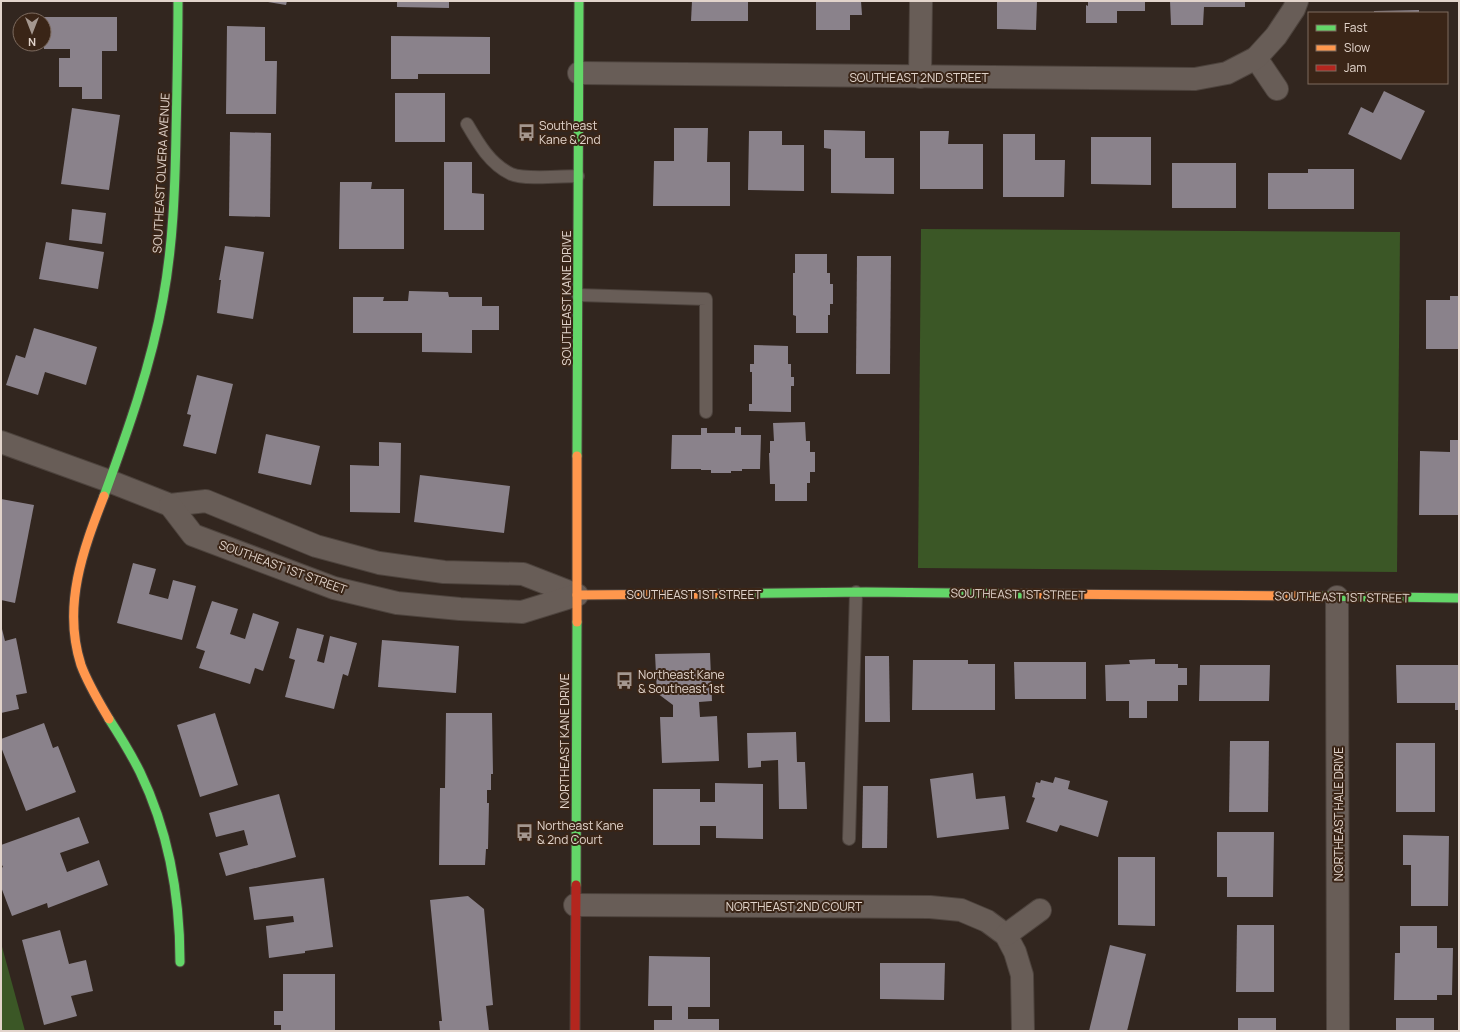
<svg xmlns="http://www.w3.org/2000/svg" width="1460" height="1032" font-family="Manrope,sans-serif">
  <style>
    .green { fill: #3b5726 }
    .building { fill: #8a828b }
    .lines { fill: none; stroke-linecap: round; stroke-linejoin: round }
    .lane-casing { stroke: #4d433d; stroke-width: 14 }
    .street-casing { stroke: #4d433d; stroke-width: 24 }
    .fast-casing { stroke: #4d433d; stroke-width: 11 }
    .slow-casing { stroke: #4d433d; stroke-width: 11 }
    .jam-casing { stroke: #4d433d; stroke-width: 11 }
    .lane { stroke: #685d57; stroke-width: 12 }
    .street { stroke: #685d57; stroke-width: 22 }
    .fast { stroke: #63d668; stroke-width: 9 }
    .slow { stroke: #ff974d; stroke-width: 9 }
    .jam { stroke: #b3261e; stroke-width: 9 }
    .labels { text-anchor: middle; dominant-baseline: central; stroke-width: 4; stroke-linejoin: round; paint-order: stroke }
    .street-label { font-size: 12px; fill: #e2d4cb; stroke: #3a2517 }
    .poi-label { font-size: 12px; fill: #e2d4cb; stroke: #3a2517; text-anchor: start }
  </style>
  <rect width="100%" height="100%" fill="#32261f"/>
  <g class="green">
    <path d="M921 229 1400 232 1397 572 918 568Z"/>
    <path d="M1 943 25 1031H1Z"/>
  </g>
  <g class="building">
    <path d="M262 1H287L286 5Z"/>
    <path d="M397 1H449V8L397 7Z"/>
    <path d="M692 1H748V21H691Z"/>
    <path d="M816 1H861L862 15H850V30H816Z"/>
    <path d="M997 1H1037L1036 30 997 29Z"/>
    <path d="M1088 1H1145V11H1117V23H1086V5L1088 6Z"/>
    <path d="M1170 1H1245V7H1204L1203 25H1171Z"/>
    <path d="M1419 10V13H1374V11Z"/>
    <path d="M44 17H117V51H102V99H82V87H59V58H70V49H44Z"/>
    <path d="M227 26 265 27V61H277L276 114H226Z"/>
    <path d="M391 36 490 37V74H418V79H391Z"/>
    <path d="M1384 91 1425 111 1401 160 1348 134 1361 107 1373 113Z"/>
    <rect x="395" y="93" width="50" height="49"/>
    <path d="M72 108 120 115 109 190 61 184Z"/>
    <path d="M674 128H708L707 162H730V206H653L654 161H674Z"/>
    <path d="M824 130 865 131V158H894V194L831 193V149L824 148Z"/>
    <path d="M749 131H782V145H804V191L748 190Z"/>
    <path d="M920 131H949L948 144H983V189H920Z"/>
    <path d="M230 132 271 133 270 217 229 216Z"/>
    <path d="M1003 134H1035V160H1065L1064 197H1003Z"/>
    <path d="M1091 137H1151V185L1091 184Z"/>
    <path d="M444 162H472V193L484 194V230H444Z"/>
    <rect x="1172" y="163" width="64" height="45"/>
    <path d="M1308 169H1354V209H1268V173H1308Z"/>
    <path d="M340 182H372L371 189H404V249H339Z"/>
    <path d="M72 209 106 213 102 244 69 240Z"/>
    <path d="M46 242 104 252 98 289 39 279Z"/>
    <path d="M225 246 264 252 253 319 217 313 221 280H219Z"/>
    <path d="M795 254H827V273H830V284H833V304H830V315H828V333H796V316L793 315V273H795Z"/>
    <path d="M857 256H891L890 374H856Z"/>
    <path d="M409 291 448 292 449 297H482V306H499V330H472V353L422 352V333H353V297H384L383 301H408Z"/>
    <path d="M1450 296H1459V349H1426V300H1450Z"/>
    <path d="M34 328 97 347 86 385 45 372 38 395 6 385 16 355 25 358Z"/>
    <path d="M754 345 788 346V364H791V377H794V386H791V412L749 411V404H752V372H750V364H754Z"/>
    <path d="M197 375 233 384 216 454 183 446 191 415 187 414Z"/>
    <path d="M805 422 806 441H810V452H815V472H810V483H807V501H775V484H770L769 453H770V441H774L773 423Z"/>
    <path d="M735 427H741V435H761L760 469H742V471H731V473H711V470H701V469H671L672 435H701V428H707V433H735Z"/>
    <path d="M266 434 320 446 311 485 258 473Z"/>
    <path d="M1450 440H1459V515H1419L1420 451 1450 452Z"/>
    <path d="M379 442 401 443 400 513 350 512V465L379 466Z"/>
    <path d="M420 475 510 486 504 533 414 522Z"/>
    <path d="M1 499 34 505 15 603 1 600Z"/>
    <path d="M133 563 156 569 149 594 168 599 173 580 196 586 182 640 117 623Z"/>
    <path d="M212 601 238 609 230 634 245 639 253 613 279 622 263 671 255 668 250 684 199 668 205 651 196 648Z"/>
    <path d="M1 625 5 641 16 638 27 693 16 695 19 709 1 713Z"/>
    <path d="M297 628 324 635 317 661 324 663 330 636 357 643 348 676 343 674 334 709 285 697 295 660 289 658Z"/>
    <path d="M382 640 459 646 456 693 378 687Z"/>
    <path d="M710 653 712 701 699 702 700 717 717 716 719 761 662 763 660 717H673V705L657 693 655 654Z"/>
    <path d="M865 656H889L890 722H865Z"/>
    <path d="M1155 659V664H1178V668H1187V685H1178V701H1147V718H1129V701H1106L1105 665 1130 664 1129 660Z"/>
    <path d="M913 660H968V664H995V710H912Z"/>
    <path d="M1014 662H1086V699H1015Z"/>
    <path d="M1200 665H1270L1269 701H1199Z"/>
    <path d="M1396 665H1459V710H1455V703H1397Z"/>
    <path d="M215 713 238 785 200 797 177 725Z"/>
    <path d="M446 713H492L493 774H491V790H487V803H489L488 849H486L485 865H439L440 788H445Z"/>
    <path d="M44 723 53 748 58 746 76 792 26 811 1 747V739Z"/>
    <path d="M796 732 797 762H805L807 809H779L778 760 761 761V767L748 768 747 733Z"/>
    <path d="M1230 741H1269L1268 812H1229Z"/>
    <rect x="1396" y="743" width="39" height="69"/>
    <path d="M973 773 976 799 1005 796 1009 829 937 838 930 779Z"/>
    <path d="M1055 777 1070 781 1068 789 1108 801 1098 837 1060 825 1057 832 1026 822 1035 798 1032 797 1036 782 1040 783 1041 780 1053 783Z"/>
    <path d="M715 783 763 784V839L716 838V826H700V845H653V789H700V802H715Z"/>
    <path d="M863 786H888L887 848H862Z"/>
    <path d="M279 794 296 857 226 876 219 853 248 845 244 830 216 837 209 813Z"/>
    <path d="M79 817 89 843 60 853 67 872 99 860 108 885 48 908 47 903 12 916 1 887V868L3 867 1 863V845Z"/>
    <path d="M1217 832H1274L1273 897H1227V877H1217Z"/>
    <path d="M1403 835 1449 836 1448 906H1411V865H1403Z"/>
    <path d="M1118 857H1155V926L1118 925Z"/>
    <path d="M324 878 333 947 305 951V953L269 958 266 926 294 922 293 916 254 920 249 887Z"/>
    <path d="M468 896 484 909 493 1005 486 1006 489 1031H440L439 1021H442L430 900Z"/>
    <path d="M1237 925H1274V992H1236Z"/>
    <path d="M1400 926H1437V948H1453L1452 995H1437V1000H1394L1395 953H1400Z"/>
    <path d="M60 930 69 964 86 960 93 991 71 996 77 1016 44 1025 22 940Z"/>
    <path d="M1110 945 1146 954 1127 1031H1089Z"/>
    <path d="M649 956 710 957V1007H688V1019H719V1031H654V1020H672V1006H648Z"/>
    <path d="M880 963H945L944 1000 880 999Z"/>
    <path d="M283 974H335V1031H281V1025H274V1011H283Z"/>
    <rect x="1238" y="1018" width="38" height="13"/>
    <rect x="1396" y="1018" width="38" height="13"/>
  </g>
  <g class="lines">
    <defs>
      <g id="lane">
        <path d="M467 124C478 143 490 164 511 174 525 180 562 176 578 176"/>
        <path d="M578 295 706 299V412"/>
        <path d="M849 839 856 592"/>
      </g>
      <g id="street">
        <path d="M1256 58 1277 89"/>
        <path d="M579 73 1195 79 1227 73 1256 58 1276 36 1294 9 1297 1"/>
        <path d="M920 77 921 1"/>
        <path d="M1 442 109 481 170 505 206 501 316 546 379 563 444 572 523 574 577 595"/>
        <path d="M170 505 193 535 334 588 397 603 460 609 522 612 577 595"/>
        <path d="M1337 597 1338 1031"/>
        <path d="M575 905 930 907 961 910 987 921 1006 935 1015 952 1022 975 1023 1031"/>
        <path d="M1006 935 1040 910"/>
      </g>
      <g id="fast">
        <path d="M577 456 579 1"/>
        <path d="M104 496C127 433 151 366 163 299 173 245 175 189 176 134 177 90 178 45 178 1"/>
        <path d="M714 594 866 592 1037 594"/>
        <path d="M1310 596 1459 598"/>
        <path d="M109 719C120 736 131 754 140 772 169 832 180 896 180 962"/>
        <path d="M576 885 577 622"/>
      </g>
      <g id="slow">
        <path d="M104 496C83 550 62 606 81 665 88 684 99 702 109 719"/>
        <path d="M1037 594 1310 596"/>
        <path d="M577 595 714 594"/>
        <path d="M577 622V456"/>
      </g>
      <path id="jam" d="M575 1031 576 885"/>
    </defs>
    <use href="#lane" class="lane-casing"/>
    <use href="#street" class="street-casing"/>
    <use href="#fast" class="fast-casing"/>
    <use href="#slow" class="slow-casing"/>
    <use href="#jam" class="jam-casing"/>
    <use href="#lane" class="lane"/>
    <use href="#street" class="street"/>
    <use href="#fast" class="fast"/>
    <use href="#slow" class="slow"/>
    <use href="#jam" class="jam"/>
  </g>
  <defs>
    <symbol id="bus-bare" viewBox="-9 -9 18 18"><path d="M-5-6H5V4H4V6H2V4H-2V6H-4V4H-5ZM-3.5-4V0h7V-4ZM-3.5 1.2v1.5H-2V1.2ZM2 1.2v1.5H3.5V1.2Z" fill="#a4978f" stroke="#3a2517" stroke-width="2.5" paint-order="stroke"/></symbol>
  </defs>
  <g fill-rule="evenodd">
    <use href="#bus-bare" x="514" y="120" width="25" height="25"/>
    <use href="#bus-bare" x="612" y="668" width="25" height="25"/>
    <use href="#bus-bare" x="512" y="820" width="25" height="25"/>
  </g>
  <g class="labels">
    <g class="street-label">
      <text x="919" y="77">SOUTHEAST 2ND STREET</text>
      <text transform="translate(161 173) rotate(-87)">SOUTHEAST OLVERA AVENUE</text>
      <text transform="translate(566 298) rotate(-90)">SOUTHEAST KANE DRIVE</text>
      <text transform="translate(283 567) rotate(20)">SOUTHEAST 1ST STREET</text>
      <text x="694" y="594">SOUTHEAST 1ST STREET</text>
      <text transform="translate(1018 594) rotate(1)">SOUTHEAST 1ST STREET</text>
      <text transform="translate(1342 597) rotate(1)">SOUTHEAST 1ST STREET</text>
      <text transform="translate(564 741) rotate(-90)">NORTHEAST KANE DRIVE</text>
      <text transform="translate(1338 814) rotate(-90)">NORTHEAST HALE DRIVE</text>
      <text x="794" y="906">NORTHEAST 2ND COURT</text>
    </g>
    <g class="poi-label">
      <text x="539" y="125">Southeast<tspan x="539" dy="14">Kane &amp; 2nd</tspan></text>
      <text x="638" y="674">Northeast Kane<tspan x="638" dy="14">&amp; Southeast 1st</tspan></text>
      <text x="537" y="825">Northeast Kane<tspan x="537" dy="14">&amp; 2nd Court</tspan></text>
    </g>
  </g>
  <rect width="1460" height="1032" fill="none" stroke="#e2d4cb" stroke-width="4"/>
  <rect x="1308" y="12" width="140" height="72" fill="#3a2517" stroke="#7d6b5f"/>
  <rect x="1316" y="25" width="20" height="6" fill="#63d668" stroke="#7d6b5f"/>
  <text x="1344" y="32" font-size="12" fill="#e2d4cb">Fast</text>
  <rect x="1316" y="45" width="20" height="6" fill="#ff974d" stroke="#7d6b5f"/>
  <text x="1344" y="52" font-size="12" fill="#e2d4cb">Slow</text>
  <rect x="1316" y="65" width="20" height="6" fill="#b3261e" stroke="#7d6b5f"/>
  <text x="1344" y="72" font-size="12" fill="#e2d4cb">Jam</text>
  <g transform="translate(32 32) rotate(180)"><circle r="19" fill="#3a2517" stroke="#7d6b5f"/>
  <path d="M0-3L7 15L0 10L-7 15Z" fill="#a4978f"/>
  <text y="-6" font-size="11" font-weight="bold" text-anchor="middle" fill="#e2d4cb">N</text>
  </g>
</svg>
